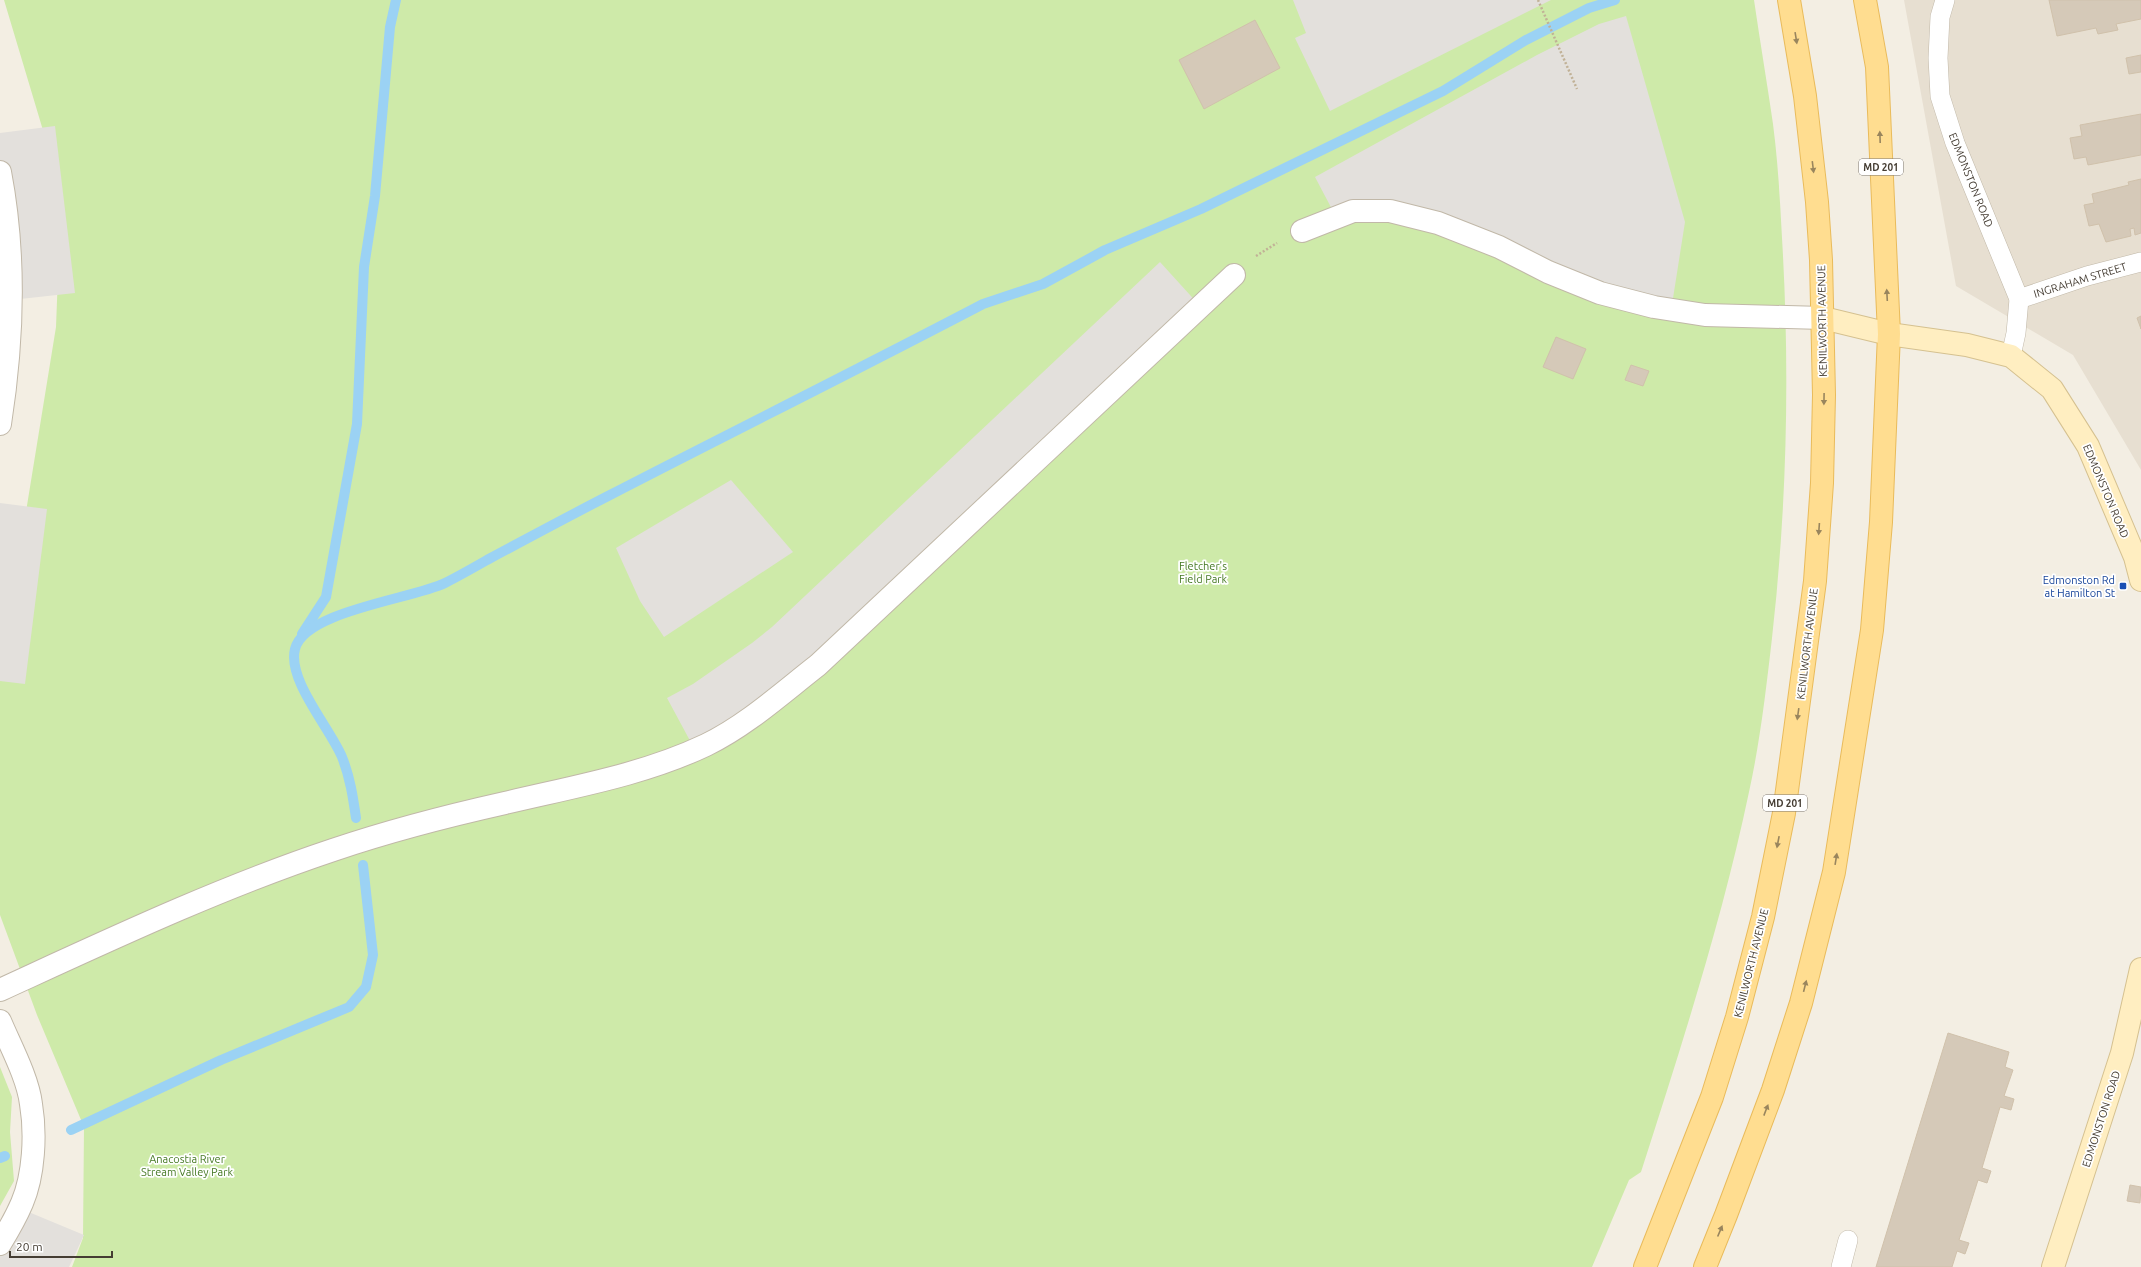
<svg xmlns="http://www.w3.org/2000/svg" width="2141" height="1267" font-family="Ubuntu,sans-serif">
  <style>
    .residential { fill: #e7dfd1 }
    .green { fill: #ceeaa9 }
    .parking { fill: #e3e0dc }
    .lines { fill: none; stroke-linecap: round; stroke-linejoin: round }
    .stream { stroke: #9bd2f4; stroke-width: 10 }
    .building { fill: #d5c9b8; stroke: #d0c1ab }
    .lane-casing { stroke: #c1b8a8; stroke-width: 20 }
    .street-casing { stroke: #c1b8a8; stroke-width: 24 }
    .secondary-casing { stroke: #d5c190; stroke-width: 24 }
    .primary-casing { stroke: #e9bb5b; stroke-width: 24 }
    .path { stroke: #c1b196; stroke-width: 2.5; stroke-dasharray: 2 2; stroke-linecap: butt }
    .lane { stroke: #fff; stroke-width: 19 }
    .street { stroke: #fff; stroke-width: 22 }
    .secondary { stroke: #ffeec1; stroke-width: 22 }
    .primary { stroke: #ffdd90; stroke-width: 22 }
    .oneway { fill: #99855d }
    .transit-dot { fill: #1a4fb4; stroke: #fff; stroke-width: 1.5 }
    .labels { text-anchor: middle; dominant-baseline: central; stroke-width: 3.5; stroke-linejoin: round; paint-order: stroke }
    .shield { fill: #fff; stroke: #7d7770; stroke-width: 1 }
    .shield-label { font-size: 10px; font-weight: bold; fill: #453d33 }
    .street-label { font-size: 11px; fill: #453d33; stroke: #fff }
    .park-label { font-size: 11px; fill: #467924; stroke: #fff }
    .transit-label { font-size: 11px; fill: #164399; stroke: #fff; text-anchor: end }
  </style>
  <rect width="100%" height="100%" fill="#f3eee3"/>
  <path class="residential" d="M1904 0H2141V470L2073 355 1956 286Z"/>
  <g class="green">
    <path d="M4 0H1754C1760 41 1767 83 1773 124 1778 162 1780 200 1782 238 1790 372 1787 505 1772 638 1766 690 1760 742 1749 792 1722 921 1681 1047 1641 1172L1629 1180 1592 1267H72L83 1238 84 1127 37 1015 0 915V643L24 524 56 327 60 223 45 137Z"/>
    <path d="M0 1067 12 1097 10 1132 14 1181 0 1206Z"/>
  </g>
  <g class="parking">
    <path d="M1293 0H1551L1330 111 1295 38 1306 33Z"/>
    <path d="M1626 16 1685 222 1671 311 1438 223 1334 213 1315 177 1537 55 1599 24Z"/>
    <path d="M55 126 75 293 11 300 0 177V133Z"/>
    <path d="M1160 262 1200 306 817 666 695 750 667 698 693 684 752 643 772 627Z"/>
    <path d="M731 480 793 552 664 637 640 601 616 548Z"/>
    <path d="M0 503 47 509 25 684 0 681Z"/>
    <path d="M19 1208 84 1235 69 1267H0V1245Z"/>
  </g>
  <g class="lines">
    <g class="stream">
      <path d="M302 634 326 597 357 424 364 267 375 196 390 27 396 0"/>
      <path d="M356 818C353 797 350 777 342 757 330 728 287 680 295 649 304 611 412 599 445 583 459 576 473 568 487 560 528 538 569 516 610 495 734 431 859 369 983 304L1043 284 1105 250 1201 209 1443 91 1526 40 1589 8 1615 0"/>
      <path d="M71 1130 221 1060 349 1007 366 987 373 955 363 865"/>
      <path d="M0 1158 5 1156"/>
    </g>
  </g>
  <g class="building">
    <path d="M2049 0H2141V19L2116 24 2118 30 2098 34 2096 28 2057 36Z"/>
    <path d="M1255 20 1280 68 1204 109 1179 60Z"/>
    <path d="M2141 55V72L2129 74 2126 58Z"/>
    <path d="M2141 114V155L2088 165 2086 157 2074 159 2070 138 2082 136 2080 125Z"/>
    <path d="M2141 179V233L2135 235 2134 228 2130 229 2131 236 2106 242 2099 224 2089 226 2084 205 2094 203 2092 194 2129 185 2128 182Z"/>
    <path d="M2141 316V329L2137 318Z"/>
    <path d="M1556 337 1586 349 1573 379 1543 367Z"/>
    <path d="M1631 365 1649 371 1643 386 1625 380Z"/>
    <path d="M1948 1033 2009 1052 2005 1067 2013 1070 2004 1096 2014 1099 2011 1110 2000 1107 1982 1168 1991 1171 1987 1183 1978 1180 1959 1240 1969 1243 1965 1254 1957 1251 1952 1267H1876Z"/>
    <path d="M2130 1185 2141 1187 2140 1203 2127 1201Z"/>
  </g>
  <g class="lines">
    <defs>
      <g id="lane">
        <path d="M1945 0 1940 17 1938 58 1940 96 1955 143 2019 299 2016 333 2011 356"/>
        <path d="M2019 299 2087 276 2141 262"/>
        <path d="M1841 1267 1848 1240"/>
      </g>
      <g id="street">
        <path d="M0 172C16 256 13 341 0 424"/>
        <path d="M1302 231 1353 211H1390L1438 223 1499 247 1548 272 1600 293 1654 307 1705 315 1823 318"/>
        <path d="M0 990C109 940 219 888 333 850 389 831 447 816 505 803 572 787 643 775 706 745 747 725 782 693 818 665L1234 275"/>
        <path d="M0 1021C10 1045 28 1078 31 1104 36 1134 34 1175 22 1203 16 1217 8 1231 0 1244"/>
      </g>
      <g id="secondary">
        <path d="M1823 318 1889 334 1967 345 2011 356 2052 389 2088 446 2135 557 2141 580"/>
        <path d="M2053 1267 2122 1053 2141 969"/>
      </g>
      <g id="primary">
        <path d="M1645 1267 1712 1097 1737 1017 1763 917 1784 813 1815 581 1822 483 1824 395 1821 260 1817 202 1805 96 1789 0"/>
        <path d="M1705 1267 1726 1215 1773 1090 1801 1003 1834 872 1872 630 1881 522 1889 334 1877 67 1865 0"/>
      </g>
    </defs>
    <use href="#lane" class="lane-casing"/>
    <use href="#street" class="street-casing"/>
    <use href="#secondary" class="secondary-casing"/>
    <use href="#primary" class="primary-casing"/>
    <g class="path">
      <path d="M1538 0 1577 89"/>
      <path d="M1256 256 1277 243"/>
    </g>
    <use href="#lane" class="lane"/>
    <use href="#street" class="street"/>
    <use href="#secondary" class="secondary"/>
    <use href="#primary" class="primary"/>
  </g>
  <defs><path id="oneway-solid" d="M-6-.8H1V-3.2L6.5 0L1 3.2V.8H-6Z"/></defs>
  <g class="oneway">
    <use href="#oneway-solid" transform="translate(1796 38) rotate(81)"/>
    <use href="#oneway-solid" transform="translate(1880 137) rotate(-92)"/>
    <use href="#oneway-solid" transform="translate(1813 167) rotate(83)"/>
    <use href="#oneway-solid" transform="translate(1887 295) rotate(-93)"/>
    <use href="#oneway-solid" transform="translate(1824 399) rotate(91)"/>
    <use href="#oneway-solid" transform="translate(1819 529) rotate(94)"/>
    <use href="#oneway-solid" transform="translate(1798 714) rotate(98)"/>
    <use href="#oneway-solid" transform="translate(1778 842) rotate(101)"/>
    <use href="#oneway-solid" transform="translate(1836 859) rotate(-81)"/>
    <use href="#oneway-solid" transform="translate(1805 986) rotate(-76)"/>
    <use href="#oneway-solid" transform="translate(1766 1110) rotate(-69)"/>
    <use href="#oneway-solid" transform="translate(1720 1231) rotate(-67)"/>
  </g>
  <rect class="transit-dot" x="2119" y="582" width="8" height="8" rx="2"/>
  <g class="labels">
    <g class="shield">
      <rect x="1859" y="159" width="44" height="16" rx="3"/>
      <rect x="1763" y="795" width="44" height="16" rx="3"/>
    </g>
    <g class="shield-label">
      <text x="1881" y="167">MD 201</text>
      <text x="1785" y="803">MD 201</text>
    </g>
    <g class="street-label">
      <text transform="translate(1971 180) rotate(68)">EDMONSTON ROAD</text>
      <text transform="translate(2080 280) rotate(-17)">INGRAHAM STREET</text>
      <text transform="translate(1822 321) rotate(-91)">KENILWORTH AVENUE</text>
      <text transform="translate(2106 491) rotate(67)">EDMONSTON ROAD</text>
      <text transform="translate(1807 644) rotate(-83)">KENILWORTH AVENUE</text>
      <text transform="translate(1751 963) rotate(-76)">KENILWORTH AVENUE</text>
      <text transform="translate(2101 1119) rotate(-72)">EDMONSTON ROAD</text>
    </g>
    <g class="park-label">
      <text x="1203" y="566">Fletcher's<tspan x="1203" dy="13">Field Park</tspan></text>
      <text x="187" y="1159">Anacostia River<tspan x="187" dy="13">Stream Valley Park</tspan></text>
    </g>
    <g class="transit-label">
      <text x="2115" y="580">Edmonston Rd<tspan x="2115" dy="13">at Hamilton St</tspan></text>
    </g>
  </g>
  <path d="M10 1251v6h102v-6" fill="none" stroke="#453d33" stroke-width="2"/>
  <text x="16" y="1251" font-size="12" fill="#453d33" stroke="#ffffff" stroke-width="3" paint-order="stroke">20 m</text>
</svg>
